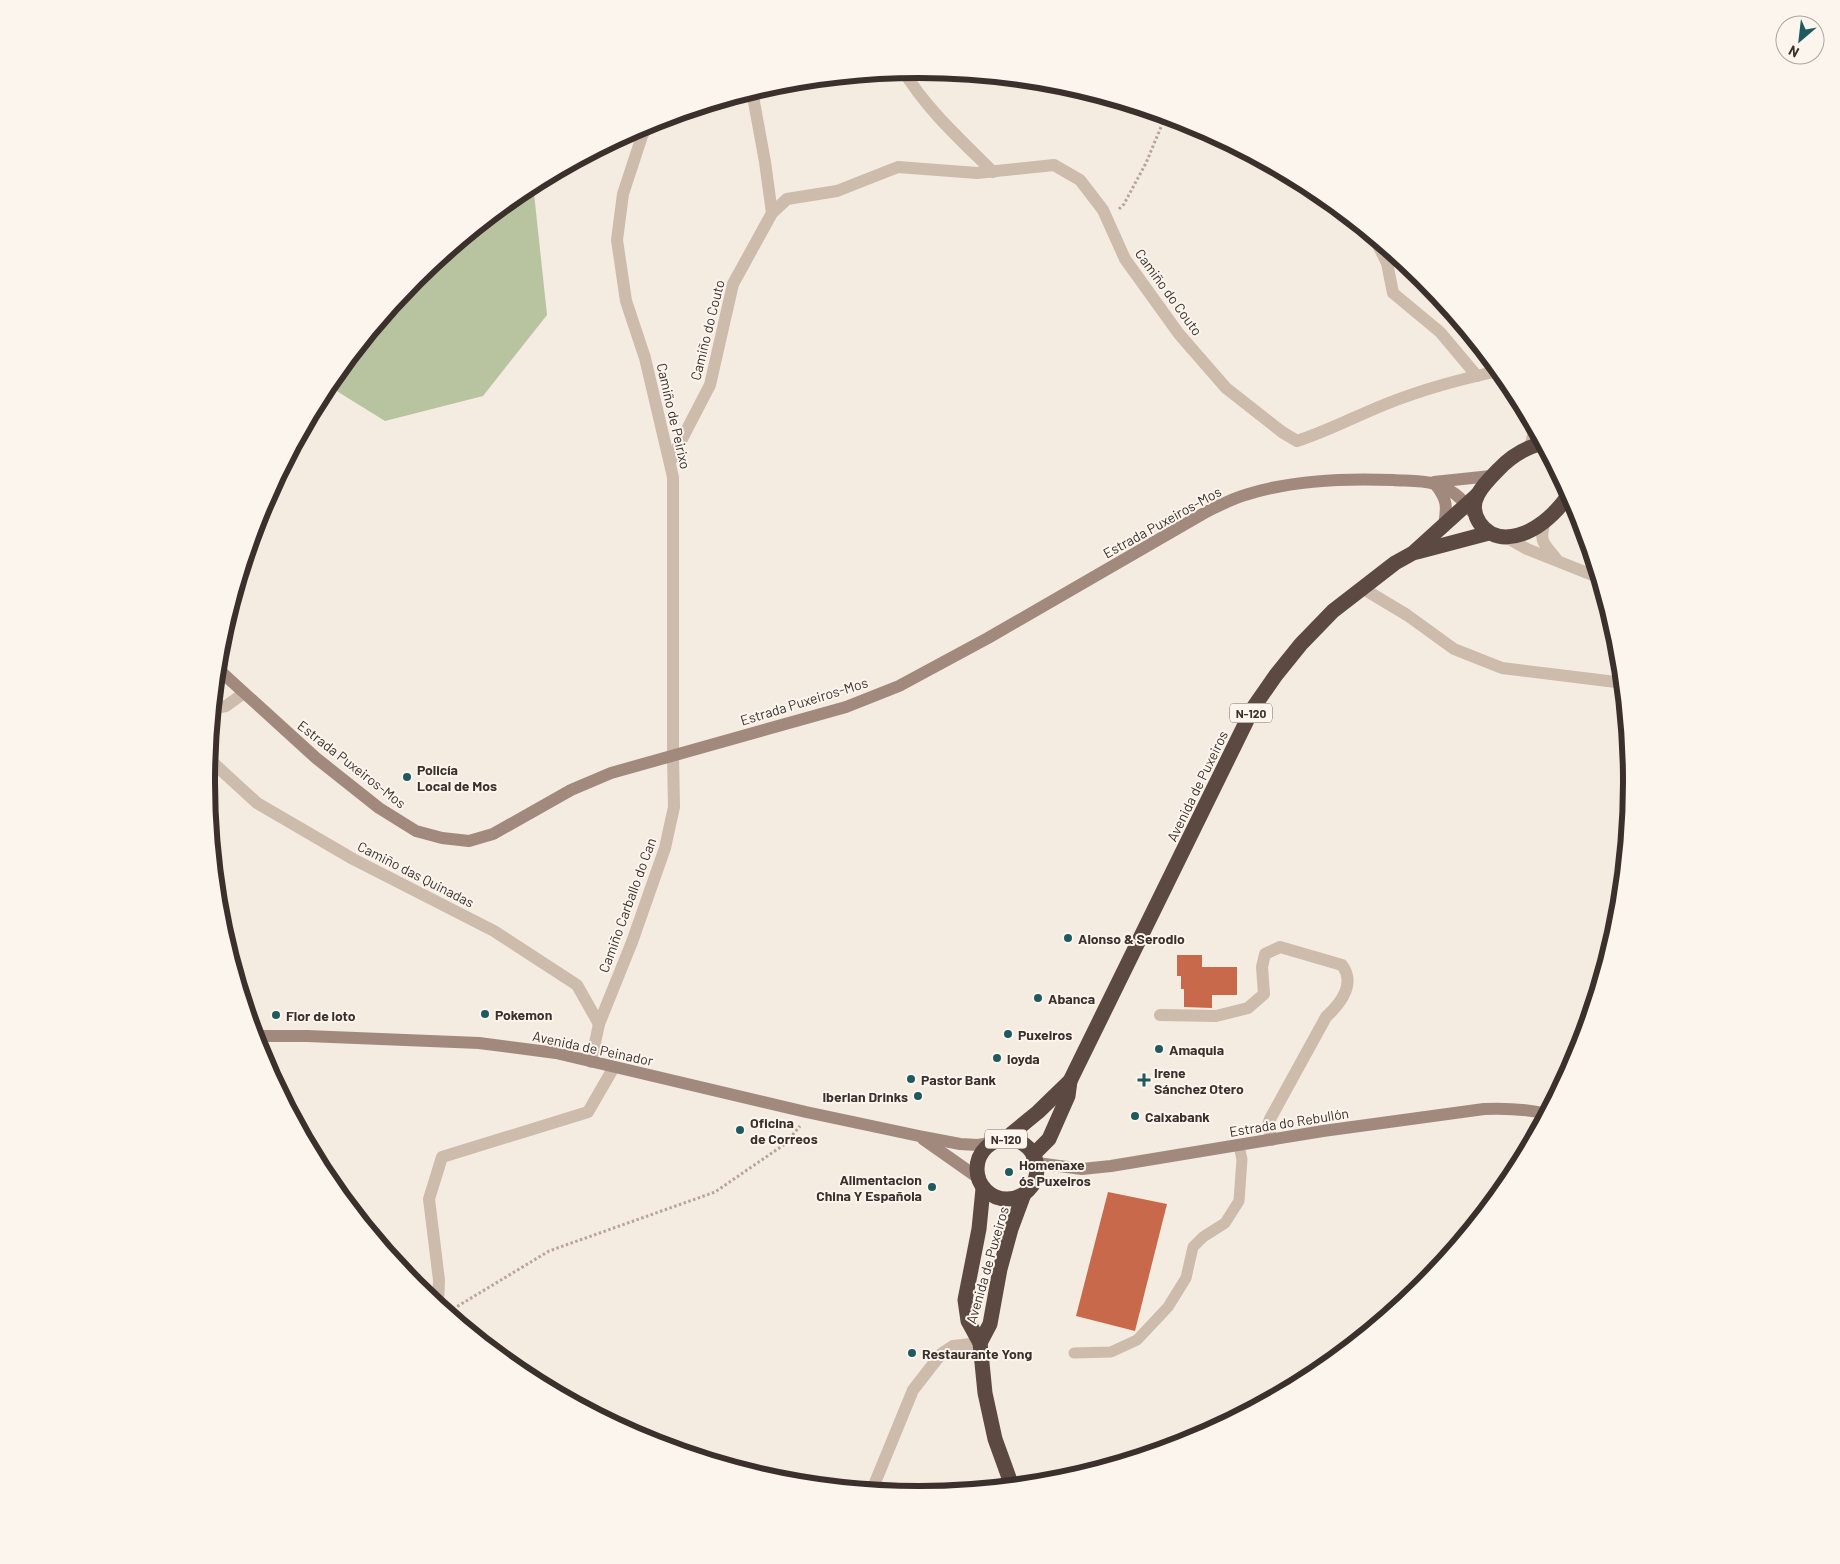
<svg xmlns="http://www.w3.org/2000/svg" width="1840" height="1564" font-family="Barlow,sans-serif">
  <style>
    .green { fill: #b8c4a0 }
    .building { fill: #c8694b }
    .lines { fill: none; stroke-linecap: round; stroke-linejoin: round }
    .path { stroke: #b9a596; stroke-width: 3; stroke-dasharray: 2.5 2.5; stroke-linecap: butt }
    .lane { stroke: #cdbbac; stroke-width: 11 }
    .street { stroke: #cdbbac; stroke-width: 12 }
    .secondary { stroke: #a18a7d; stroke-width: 12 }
    .highway { stroke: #5c4a42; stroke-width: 15 }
    .poi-dot { fill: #1f5a5e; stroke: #fbf5ee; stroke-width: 2 }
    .labels { text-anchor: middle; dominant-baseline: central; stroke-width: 4; stroke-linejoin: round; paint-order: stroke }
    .shield { fill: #fbf5ee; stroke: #756b66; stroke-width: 1 }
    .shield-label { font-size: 12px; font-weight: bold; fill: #3b302b }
    .street-label { font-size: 14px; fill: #3b302b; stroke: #fbf5ee }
    .poi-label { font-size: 14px; font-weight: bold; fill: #3b302b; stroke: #fbf5ee; text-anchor: start }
    .rim { fill: none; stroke: #3b302b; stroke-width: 6 }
  </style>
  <rect width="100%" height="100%" fill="#f4ebe1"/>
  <path class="green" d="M533 184 547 315 483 396 385 421 327 385 416 277 524 189Z"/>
  <g class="building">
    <path d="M1177 955H1202V967H1237V995H1212V1008L1184 1007V989H1181V976H1177Z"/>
    <path d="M1108 1192 1167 1204 1135 1331 1076 1316Z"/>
  </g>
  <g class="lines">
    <g class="path">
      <path d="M1119 209 1124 204 1146 163 1166 115"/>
      <path d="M453 1309 549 1251 715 1192 785 1144 800 1126"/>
    </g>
    <path class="lane" d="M1074 1353 1111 1352 1137 1340 1168 1307 1186 1278 1193 1247 1203 1237 1225 1223 1239 1201 1242 1159 1239 1146"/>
    <g class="street">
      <path d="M903 70C926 109 962 141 993 172"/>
      <path d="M752 91 765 162 772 213"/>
      <path d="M1376 238 1377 243 1387 263 1393 293 1440 332 1477 376"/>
      <path d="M1502 372H1494L1514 391 1522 402"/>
      <path d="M1530 447 1534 432 1532 421"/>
      <path d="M670 462 710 385 733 284 772 213 787 199 837 191 898 167 977 173 1054 165 1080 180 1103 210 1125 259 1179 334 1226 388 1282 432 1297 441C1328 431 1356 416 1386 404 1421 390 1457 380 1494 372V362"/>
      <path d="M1545 522C1538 543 1545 544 1557 560"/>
      <path d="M1506 537 1527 549 1600 578"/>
      <path d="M1362 588 1407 615 1454 649 1502 668 1624 683"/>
      <path d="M214 708 226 706 244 693"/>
      <path d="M209 759 257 803 353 859 494 931 577 985 599 1024"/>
      <path d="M1160 1015 1216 1016 1248 1008 1264 994 1262 967 1265 954 1280 947 1342 965C1356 984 1341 1003 1326 1017L1270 1119 1268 1125 1272 1140"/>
      <path d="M591 1062 599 1024 632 942 665 848 674 807 673 756V477L645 358 626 301 617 240 623 194 642 136 649 123"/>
      <path d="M438 1305 439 1280 429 1199 442 1157 588 1112 614 1067"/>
      <path d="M872 1490 913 1390 941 1354 953 1346 980 1343"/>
    </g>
    <g class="secondary">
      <path d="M1434 482 1491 476"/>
      <path d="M1435 484C1448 500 1447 507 1444 526"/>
      <path d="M218 669 316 758 379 808 416 831 442 838 469 841 493 834 571 790 611 773 846 707 899 686 988 638 1206 512C1219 506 1231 499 1245 495 1291 480 1344 478 1393 480 1407 481 1421 480 1435 484 1451 489 1461 497 1471 511"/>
      <path d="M255 1036H307L479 1043 556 1053 806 1112 919 1136 960 1144 978 1145 990 1143"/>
      <path d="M923 1139 977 1177"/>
      <path d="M1037 1163 1082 1169 1111 1166 1323 1131 1484 1109C1506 1108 1526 1109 1547 1114"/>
    </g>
    <g class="highway">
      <path d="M1544 443C1526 447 1510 457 1498 470 1491 477 1483 485 1478 494 1467 514 1484 537 1506 537 1533 536 1556 514 1570 493"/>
      <path d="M1417 552 1489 533"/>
      <circle cx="1007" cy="1169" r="30"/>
      <path d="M1005 1139 1038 1112 1070 1081 1253 708 1276 675 1301 644 1333 611 1395 563 1413 553 1477 495"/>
      <path d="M1033 1155 1049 1139 1068 1096 1070 1081"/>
      <path d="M983 1189 979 1229 965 1300 968 1321 980 1343 985 1393 995 1439 1012 1486"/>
      <path d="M980 1343 990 1324 1000 1269 1011 1229 1024 1194"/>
    </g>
  </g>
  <g class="poi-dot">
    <circle cx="407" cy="777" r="5"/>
    <circle cx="1068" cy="938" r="5"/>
    <circle cx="1038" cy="998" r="5"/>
    <circle cx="485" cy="1014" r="5"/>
    <circle cx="276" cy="1015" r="5"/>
    <circle cx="1008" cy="1034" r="5"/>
    <circle cx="1159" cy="1049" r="5"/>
    <circle cx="997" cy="1058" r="5"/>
    <circle cx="911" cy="1079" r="5"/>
    <path d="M1141.5 1072.5h5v5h5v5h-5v5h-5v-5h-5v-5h5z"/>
    <circle cx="918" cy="1096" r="5"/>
    <circle cx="1135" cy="1116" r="5"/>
    <circle cx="740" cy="1130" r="5"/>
    <circle cx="1009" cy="1172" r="5"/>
    <circle cx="932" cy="1187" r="5"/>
    <circle cx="912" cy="1353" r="5"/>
  </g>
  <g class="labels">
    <g class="shield">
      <rect x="1230" y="703.5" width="42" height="19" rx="4"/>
      <rect x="985" y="1129.5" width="42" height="19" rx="4"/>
    </g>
    <g class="shield-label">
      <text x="1251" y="713">N-120</text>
      <text x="1006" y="1139">N-120</text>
    </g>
    <g class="street-label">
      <text transform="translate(1169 292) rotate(54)">Camiño do Couto</text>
      <text transform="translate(707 330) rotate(-76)">Camiño do Couto</text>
      <text transform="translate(674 416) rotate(77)">Camiño de Peirixo</text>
      <text transform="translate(1162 522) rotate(-29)">Estrada Puxeiros-Mos</text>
      <text transform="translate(804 701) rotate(-17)">Estrada Puxeiros-Mos</text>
      <text transform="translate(352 764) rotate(38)">Estrada Puxeiros-Mos</text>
      <text transform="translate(1197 786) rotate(-64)">Avenida de Puxeiros</text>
      <text transform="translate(416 874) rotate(27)">Camiño das Quinadas</text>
      <text transform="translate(627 905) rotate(-70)">Camiño Carballo do Can</text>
      <text transform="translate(593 1048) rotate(12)">Avenida de Peinador</text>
      <text transform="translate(1289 1122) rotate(-9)">Estrada do Rebullón</text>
      <text transform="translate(987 1265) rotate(-74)">Avenida de Puxeiros</text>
    </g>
    <g class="poi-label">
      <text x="417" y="769">Policía<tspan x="417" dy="16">Local de Mos</tspan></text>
      <text x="1078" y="938">Alonso &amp; Serodio</text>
      <text x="1048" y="998">Abanca</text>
      <text x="495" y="1014">Pokemon</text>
      <text x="286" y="1015">Flor de loto</text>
      <text x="1018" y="1034">Puxeiros</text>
      <text x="1169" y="1049">Amaquia</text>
      <text x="1007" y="1058">loyda</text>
      <text x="1154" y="1072">Irene<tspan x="1154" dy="16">Sánchez Otero</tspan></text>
      <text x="921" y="1079">Pastor Bank</text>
      <text x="908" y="1096" text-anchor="end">Iberian Drinks</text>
      <text x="1145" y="1116">Caixabank</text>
      <text x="750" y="1122">Oficina<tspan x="750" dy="16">de Correos</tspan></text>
      <text x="1019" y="1164">Homenaxe<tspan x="1019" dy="16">ós Puxeiros</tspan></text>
      <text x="922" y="1179" text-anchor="end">Alimentacion<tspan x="922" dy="16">China Y Española</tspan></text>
      <text x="922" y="1353">Restaurante Yong</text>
    </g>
  </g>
  <path d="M0 0H1840V1564H0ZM215 782a704 704 0 1 1 1408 0a704 704 0 1 1-1408 0Z" fill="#fbf5ee" fill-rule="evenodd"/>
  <path class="rim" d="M215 782a704 704 0 1 1 1408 0a704 704 0 1 1-1408 0Z"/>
  <g transform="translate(1800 40) rotate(208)"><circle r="24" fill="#fbf5ee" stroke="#aea6a0"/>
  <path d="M0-4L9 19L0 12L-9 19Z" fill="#1f5a5e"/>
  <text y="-8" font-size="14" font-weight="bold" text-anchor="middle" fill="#3b302b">N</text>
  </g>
</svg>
